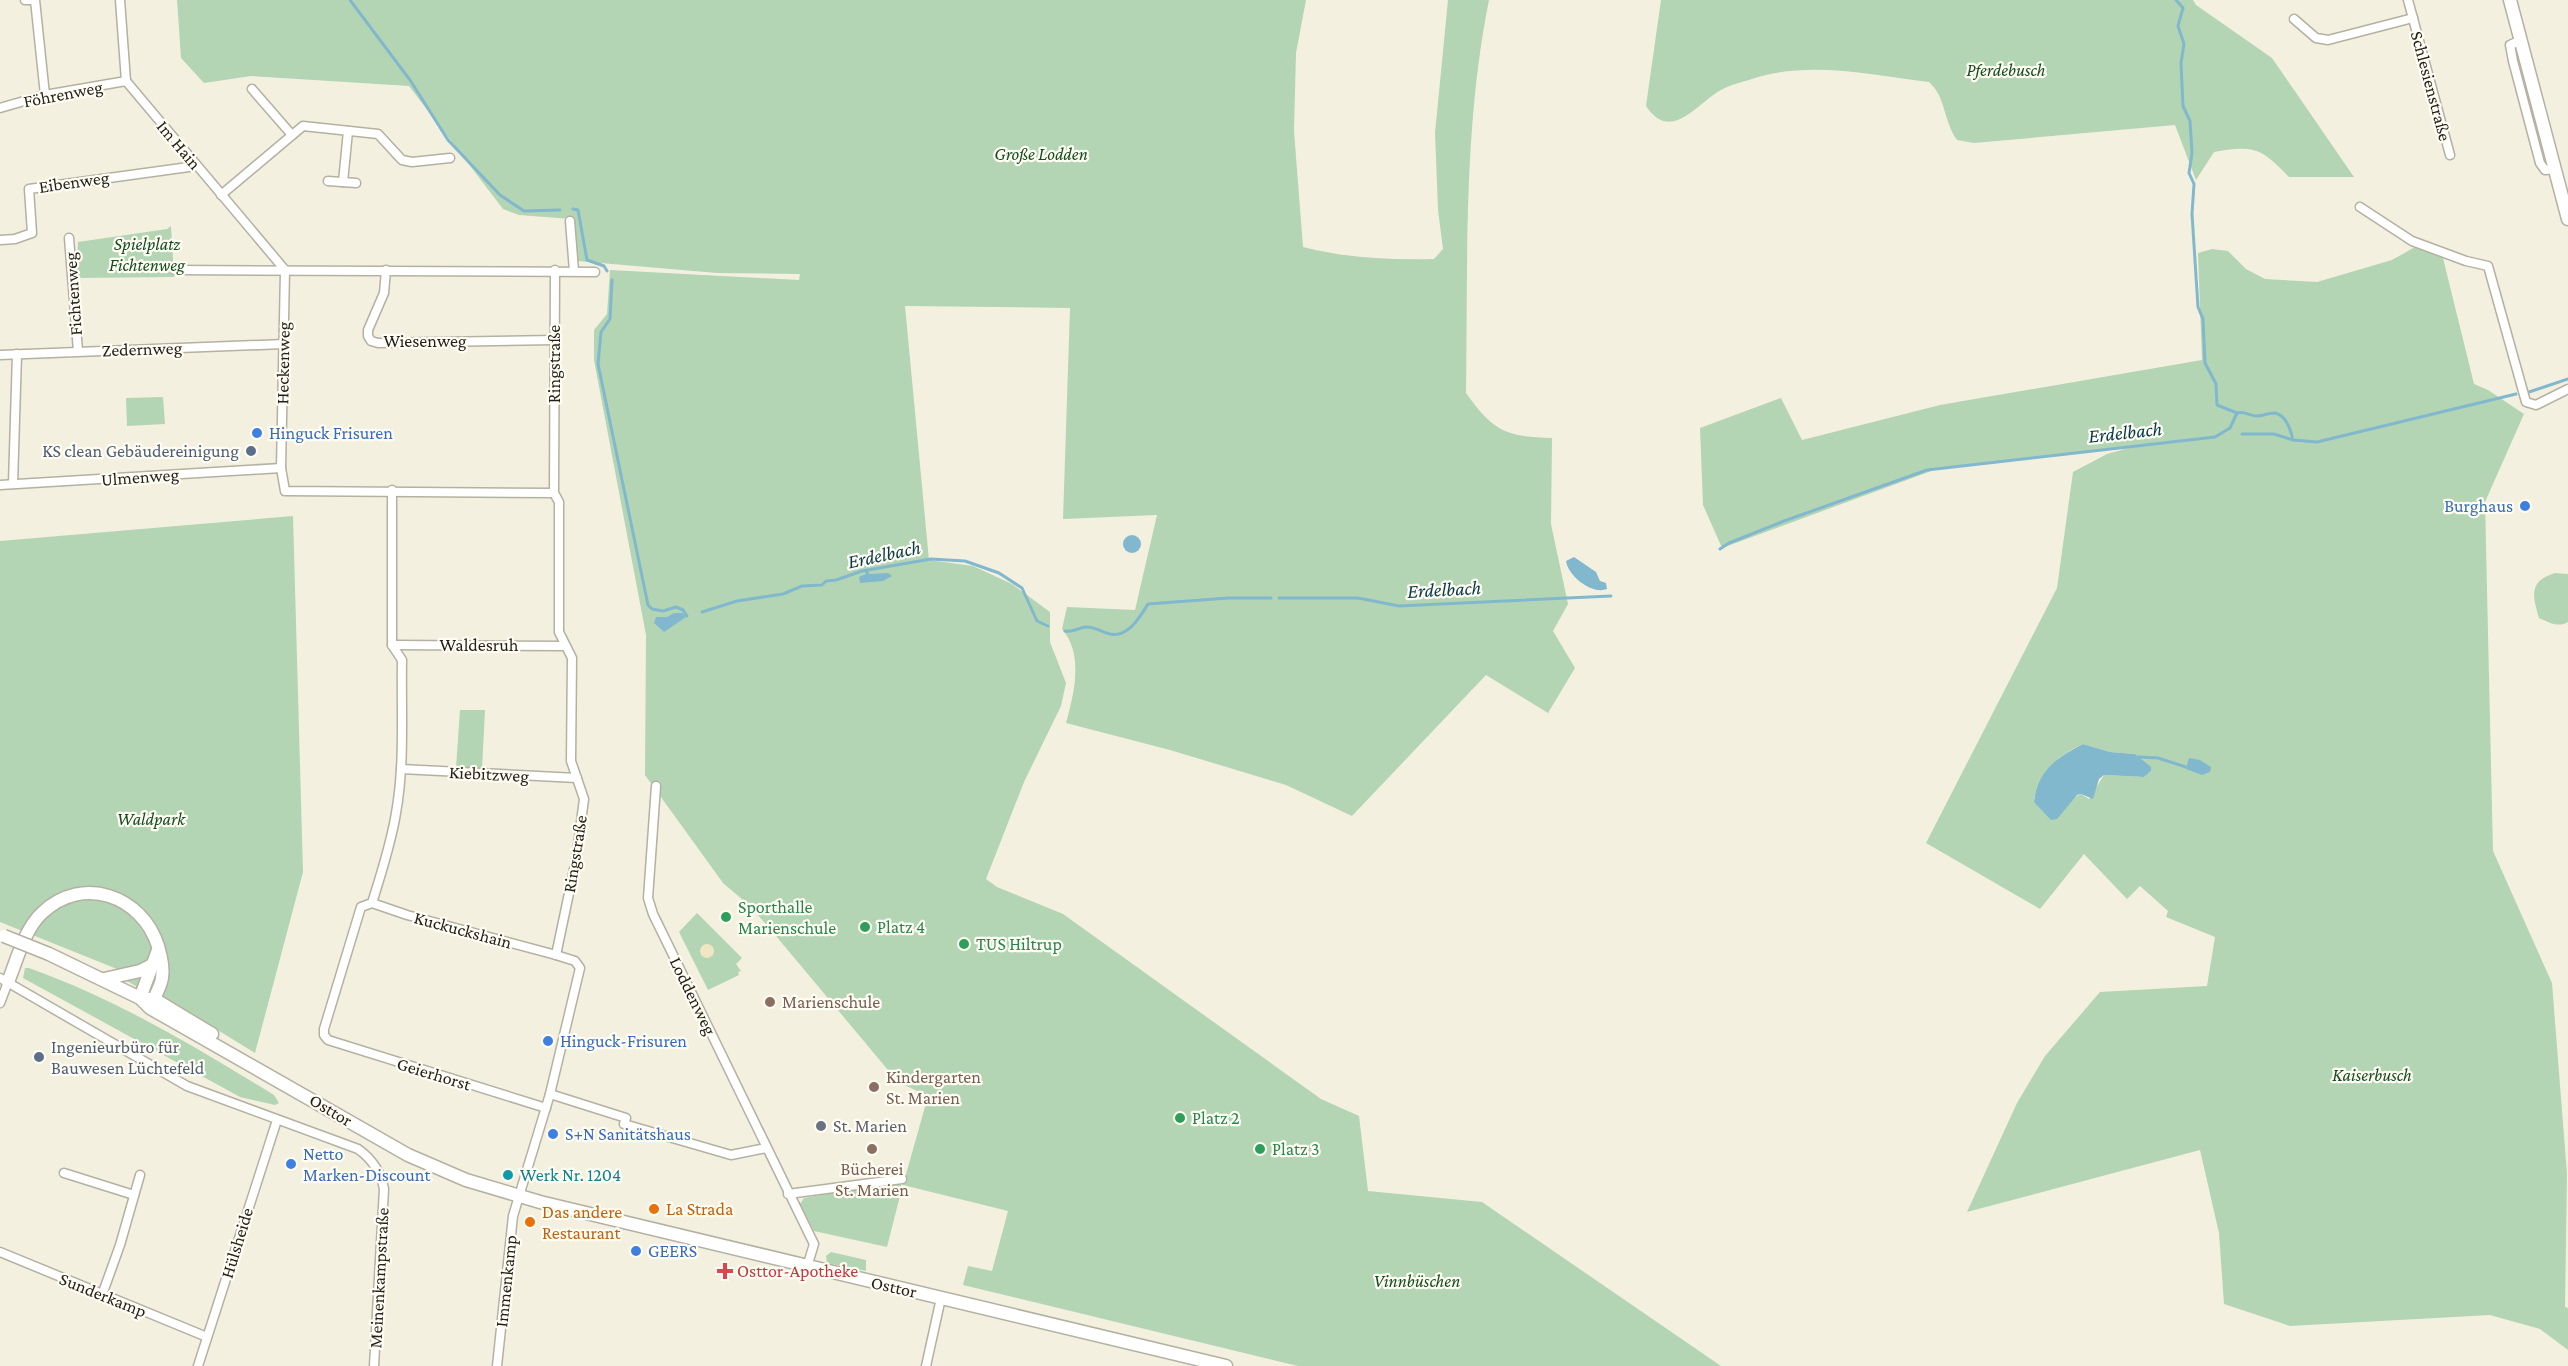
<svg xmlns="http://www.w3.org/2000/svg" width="2568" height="1366" font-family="'Crimson Pro',serif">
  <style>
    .green { fill: #b3d5b4; fill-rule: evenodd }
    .sand { fill: #f0e6c1 }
    .water { fill: #82b8ce }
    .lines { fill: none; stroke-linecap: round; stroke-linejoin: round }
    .stream { stroke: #82b8ce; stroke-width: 3 }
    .street-casing { stroke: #b4b1a2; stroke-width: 11 }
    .secondary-casing { stroke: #b4b1a2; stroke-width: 15 }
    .street { stroke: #fff; stroke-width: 8 }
    .secondary { stroke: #fff; stroke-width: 12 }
    .secondary-bridge-casing { stroke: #b4b1a2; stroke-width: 15; stroke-linecap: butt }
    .secondary-bridge { stroke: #fff; stroke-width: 12 }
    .shop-dot { fill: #3f7fe0; stroke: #fffdf3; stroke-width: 2 }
    .service-dot { fill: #5c6f8a; stroke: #fffdf3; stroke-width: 2 }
    .leisure-dot { fill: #2e9e5b; stroke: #fffdf3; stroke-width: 2 }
    .education-dot { fill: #8d6e63; stroke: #fffdf3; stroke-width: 2 }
    .worship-dot { fill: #6b7280; stroke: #fffdf3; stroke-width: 2 }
    .culture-dot { fill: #0f9aa8; stroke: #fffdf3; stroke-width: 2 }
    .food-dot { fill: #e8710a; stroke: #fffdf3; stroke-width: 2 }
    .health-dot { fill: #e0444e; stroke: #fffdf3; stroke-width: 2 }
    .labels { text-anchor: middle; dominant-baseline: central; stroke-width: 4.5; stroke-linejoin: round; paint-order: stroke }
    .park-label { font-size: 18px; font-style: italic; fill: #134c1e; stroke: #fffdf3 }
    .street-label { font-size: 18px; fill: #201f19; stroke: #fffdf3 }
    .shop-label { font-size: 18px; fill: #366cbe; stroke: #fffdf3; text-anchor: start }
    .service-label { font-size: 18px; fill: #4e5e75; stroke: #fffdf3; text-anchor: end }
    .leisure-label { font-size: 18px; fill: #27864d; stroke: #fffdf3; text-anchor: start }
    .education-label { font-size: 18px; fill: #785e54; stroke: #fffdf3; text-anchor: start }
    .worship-label { font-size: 18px; fill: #5b616d; stroke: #fffdf3; text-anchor: start }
    .culture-label { font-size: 18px; fill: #0d838f; stroke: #fffdf3; text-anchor: start }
    .food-label { font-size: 18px; fill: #c56008; stroke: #fffdf3; text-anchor: start }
    .health-label { font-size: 18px; fill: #be3a42; stroke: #fffdf3; text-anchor: start }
    .water-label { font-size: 20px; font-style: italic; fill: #073949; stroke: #fffdf3 }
  </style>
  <rect width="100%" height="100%" fill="#f3f0e0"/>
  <g class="green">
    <path d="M177 0H1306L1296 53 1294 131 1303 247C1346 258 1389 260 1434 259L1443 249 1438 210 1435 133 1448 0H1489C1463 129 1468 262 1466 393 1493 431 1506 437 1552 438L1551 524 1568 604 1553 631 1575 668 1548 713 1486 675 1352 816 1286 785 1170 750 1066 723C1074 694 1084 654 1062 629L1067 607 1135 610 1157 515 1063 519 1070 308 905 306 929 560 973 566 1012 584 1050 612V642L1066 683 1061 706 1024 782 986 879 997 887 1063 914 1321 1099 1359 1116 1368 1191 1482 1202 1721 1366H1298L963 1285 968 1266 992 1271 1008 1211 903 1185 928 1096 898 1082 771 930 750 906 723 883 645 775 646 635 594 360V330L607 314 610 270 799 280 800 274 717 273 577 261 571 219 519 215 503 209 409 86 251 76 204 83 181 58Z"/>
    <path d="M1661 0H2193L2196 5 2272 58 2354 177H2289C2261 148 2254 145 2214 152L2196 180 2175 125 1974 143 1957 140C1943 120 1946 97 1929 82 1872 75 1808 60 1752 79 1742 82 1730 85 1721 90 1697 103 1671 144 1646 106Z"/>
    <path d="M171 226 174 277 77 278 78 242 167 229Z"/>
    <path d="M2415 247 2443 258 2474 384 2488 390 2524 414 2485 502 2493 851 2552 983 2567 1174 2565 1307 2568 1308V1350L2540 1329 2490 1315 2290 1326 2224 1304 2219 1233 2200 1150 1967 1212 2017 1103 2045 1056 2100 992 2207 986 2215 937 2166 917 2168 911 2140 886 2127 899 2084 854 2040 909 1926 843 2057 588 2073 472 2107 454 2143 444 1934 470 1722 548 1703 505 1700 428 1781 398 1802 440 1940 405 2202 360 2198 253 2212 249 2228 251 2246 269 2265 279 2317 282 2392 260ZM2083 744 2110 752 2135 754 2151 771 2144 777 2104 775 2089 799 2081 794 2073 798 2034 802C2036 773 2059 755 2083 744Z"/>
    <path d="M163 397 165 424 127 426 126 398Z"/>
    <path d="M293 516 303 872 255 1053 141 983 139 988 125 980 122 971 0 922V541Z"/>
    <path d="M2555 573 2568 574V622C2558 628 2548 622 2539 618 2532 595 2529 581 2555 573Z"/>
    <path d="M460 710H485L482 769 456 768Z"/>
    <path d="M697 913 742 958 736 964 741 971 738 972 739 975 708 990 679 932Z"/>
    <path d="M25 968H29C118 1000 194 1046 274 1095L279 1103 275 1105 240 1097 23 978Z"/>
    <path d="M889 1183 901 1184 900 1196 887 1247 814 1231 800 1204 804 1198Z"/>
    <path d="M831 1252 866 1260V1271L827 1263 826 1256Z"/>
  </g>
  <circle class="sand" cx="707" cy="951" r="7"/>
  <g class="water">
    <circle cx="1132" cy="544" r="9"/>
    <path d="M1574 557 1596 572 1600 581 1606 583 1607 589C1592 595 1568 576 1566 561Z"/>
    <path d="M868 570 869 574 888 573 892 576 883 581 860 583 859 577 866 574 864 571Z"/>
    <path d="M674 613H683L686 617 664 632 654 623 656 617H667Z"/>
    <path d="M2083 744 2110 752 2135 754 2151 767V771L2144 777 2104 775 2099 779 2093 799 2081 794 2077 795 2057 819 2051 820 2034 802C2037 770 2058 757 2083 744Z"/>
    <path d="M2189 758 2200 760 2211 767 2210 772 2202 775 2186 769Z"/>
  </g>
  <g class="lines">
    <g class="stream">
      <path d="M350 0 410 80 448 140 500 195 524 211 560 210"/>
      <path d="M2176 0 2183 8 2178 26 2184 44 2181 63 2183 106 2190 121 2192 153 2189 173 2194 184 2192 214 2198 307 2203 319 2205 363 2216 384 2217 405 2237 413"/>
      <path d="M573 209 578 210 587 260 604 266 607 271"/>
      <path d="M612 280 610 319 601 332 598 364 648 605 652 609 663 611 676 607 683 610 687 616"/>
      <path d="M2529 392 2568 379"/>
      <path d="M2242 434H2274L2293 440"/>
      <path d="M1720 549 1729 543 1784 521 1927 470 2215 437 2230 428 2237 413C2245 411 2248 415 2256 416 2262 416 2269 413 2275 413 2286 415 2291 431 2293 440L2317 442 2516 394"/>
      <path d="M1279 598H1358L1399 606 1611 596"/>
      <path d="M702 612 737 601 783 594 802 586 822 585 826 581 836 580 862 571 931 559 965 561 999 573 1022 588 1037 621 1048 626"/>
      <path d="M1065 631C1073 633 1079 627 1087 627 1095 627 1102 632 1110 634 1128 638 1140 617 1148 604L1228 598H1271"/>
      <path d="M2139 757 2158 758 2186 767"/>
    </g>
    <defs>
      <g id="street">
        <path d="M25 0H35L45 95"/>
        <path d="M120 0 126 81 285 270"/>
        <path d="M2408 0 2450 155"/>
        <path d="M2294 19 2316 38 2328 40 2413 18"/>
        <path d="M2521 40 2510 45 2513 61 2540 163 2545 170 2555 169"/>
        <path d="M252 89 292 135"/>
        <path d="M0 108 45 95 126 81"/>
        <path d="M328 181 356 183"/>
        <path d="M343 182 348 131"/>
        <path d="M221 195 303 126 378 134 402 160 412 162 450 158"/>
        <path d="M2360 207 2412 241 2466 261 2488 266 2526 402 2536 405 2568 389"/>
        <path d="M570 221 574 271"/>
        <path d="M69 238 78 351"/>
        <path d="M0 240 15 239 32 233 29 189 196 166"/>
        <path d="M175 270 595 272"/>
        <path d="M285 270 281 468 285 491 554 493"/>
        <path d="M386 270 384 293 368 330V336L371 341 378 343 555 340"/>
        <path d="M555 270 554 493 559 502V632L572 658 571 761 584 799 576 860 556 955"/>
        <path d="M0 355 284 344"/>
        <path d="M13 484 17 354"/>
        <path d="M0 485 281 468"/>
        <path d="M392 490V645L402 660C401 711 405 763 396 813 391 844 381 874 372 903L361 907 324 1029V1035L328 1040 546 1108"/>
        <path d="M392 645 565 646"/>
        <path d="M401 769 577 778"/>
        <path d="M656 786 648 898 653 914 814 1244 807 1267"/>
        <path d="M372 903 407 915 556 955 575 961 580 968 550 1094 513 1216 497 1366"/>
        <path d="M0 978 187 1086 358 1149C372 1159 381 1172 384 1189L374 1366"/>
        <path d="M0 1003 8 982"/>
        <path d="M550 1094 626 1118 624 1124 731 1155 766 1148"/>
        <path d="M64 1173 134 1195"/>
        <path d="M788 1194 902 1179"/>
        <path d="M0 1252 207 1337"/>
        <path d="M102 1295 120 1245 140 1175"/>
        <path d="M198 1366 277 1120"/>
        <path d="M926 1366 941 1298"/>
      </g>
      <g id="secondary">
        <path d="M2510 0 2568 219"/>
        <path d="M49 954 140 998 150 1008 408 1155 466 1180 540 1202 1226 1366"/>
        <path d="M104 979 140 971 154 964"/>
        <path d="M8 982C17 960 24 930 42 913 83 874 142 896 158 946 161 956 164 967 162 978 161 985 157 992 154 999"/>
        <path d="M140 998 158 950"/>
        <path d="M146 999H154L212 1034"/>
      </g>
    </defs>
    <use href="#street" class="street-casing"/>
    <use href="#secondary" class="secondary-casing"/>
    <use href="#street" class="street"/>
    <use href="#secondary" class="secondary"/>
    <defs>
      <path id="secondary-bridge" d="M4 936 49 954"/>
    </defs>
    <use href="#secondary-bridge" class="secondary-bridge-casing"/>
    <use href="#secondary-bridge" class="secondary-bridge"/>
  </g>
  <g class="shop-dot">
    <circle cx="257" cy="433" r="6"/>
    <circle cx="2525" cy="506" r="6"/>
    <circle cx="548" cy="1041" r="6"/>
    <circle cx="553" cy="1134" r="6"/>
    <circle cx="291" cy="1164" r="6"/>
    <circle cx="636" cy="1251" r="6"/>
  </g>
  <g class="service-dot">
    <circle cx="251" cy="451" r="6"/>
    <circle cx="39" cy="1057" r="6"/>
  </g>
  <g class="leisure-dot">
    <circle cx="726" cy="917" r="6"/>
    <circle cx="865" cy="927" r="6"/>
    <circle cx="964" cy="944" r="6"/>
    <circle cx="1180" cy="1118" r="6"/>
    <circle cx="1260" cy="1149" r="6"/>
  </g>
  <g class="education-dot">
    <circle cx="770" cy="1002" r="6"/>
    <circle cx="874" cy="1087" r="6"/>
    <circle cx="872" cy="1149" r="6"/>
  </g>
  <circle class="worship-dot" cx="821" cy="1126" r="6"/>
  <circle class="culture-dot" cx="508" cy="1175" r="6"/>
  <g class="food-dot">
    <circle cx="654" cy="1209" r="6"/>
    <circle cx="530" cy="1222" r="6"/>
  </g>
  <path class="health-dot" d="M722 1262h6v6h6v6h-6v6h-6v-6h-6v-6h6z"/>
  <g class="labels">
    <g class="park-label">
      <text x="2006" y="70">Pferdebusch</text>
      <text x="1041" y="154">Große Lodden</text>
      <text x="147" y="244">Spielplatz<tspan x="147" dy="21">Fichtenweg</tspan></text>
      <text x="151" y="819">Waldpark</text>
      <text x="2372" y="1075">Kaiserbusch</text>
      <text x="1417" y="1281">Vinnbüschen</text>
    </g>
    <g class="street-label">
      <text transform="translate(2431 86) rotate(75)">Schlesienstraße</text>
      <text transform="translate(63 94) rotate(-11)">Föhrenweg</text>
      <text transform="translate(179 145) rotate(50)">Im Hain</text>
      <text transform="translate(74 182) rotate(-8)">Eibenweg</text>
      <text transform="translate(73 294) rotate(-94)">Fichtenweg</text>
      <text x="425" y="341">Wiesenweg</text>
      <text transform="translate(142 349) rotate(-2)">Zedernweg</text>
      <text transform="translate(283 363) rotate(-89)">Heckenweg</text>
      <text transform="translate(554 364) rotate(-90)">Ringstraße</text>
      <text transform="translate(140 477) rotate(-4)">Ulmenweg</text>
      <text x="479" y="645">Waldesruh</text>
      <text transform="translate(489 774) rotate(3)">Kiebitzweg</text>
      <text transform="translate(575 854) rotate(-81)">Ringstraße</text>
      <text transform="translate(463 930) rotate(15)">Kuckuckshain</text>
      <text transform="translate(693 996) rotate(64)">Loddenweg</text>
      <text transform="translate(434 1074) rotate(17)">Geierhorst</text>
      <text transform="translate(331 1110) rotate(31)">Osttor</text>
      <text transform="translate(237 1243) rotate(-73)">Hülsheide</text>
      <text transform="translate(379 1278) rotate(-87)">Meinenkampstraße</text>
      <text transform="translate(506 1281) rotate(-84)">Immenkamp</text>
      <text transform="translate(894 1287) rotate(13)">Osttor</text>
      <text transform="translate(103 1295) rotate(22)">Sunderkamp</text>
    </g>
    <g class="shop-label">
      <text x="269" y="433">Hinguck Frisuren</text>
      <text x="2513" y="506" text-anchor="end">Burghaus</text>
      <text x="560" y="1041">Hinguck-Frisuren</text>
      <text x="565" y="1134">S+N Sanitätshaus</text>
      <text x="303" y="1154">Netto<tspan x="303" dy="21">Marken-Discount</tspan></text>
      <text x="648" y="1251">GEERS</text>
    </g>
    <g class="service-label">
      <text x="239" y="451">KS clean Gebäudereinigung</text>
      <text x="51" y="1047" text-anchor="start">Ingenieurbüro für<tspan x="51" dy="21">Bauwesen Lüchtefeld</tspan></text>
    </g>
    <g class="leisure-label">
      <text x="738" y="907">Sporthalle<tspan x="738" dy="21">Marienschule</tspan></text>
      <text x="877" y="927">Platz 4</text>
      <text x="976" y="944">TUS Hiltrup</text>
      <text x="1192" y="1118">Platz 2</text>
      <text x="1272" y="1149">Platz 3</text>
    </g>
    <g class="education-label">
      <text x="782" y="1002">Marienschule</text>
      <text x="886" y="1077">Kindergarten<tspan x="886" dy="21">St. Marien</tspan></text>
      <text x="872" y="1169" text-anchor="middle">Bücherei<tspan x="872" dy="21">St. Marien</tspan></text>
    </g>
    <g class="worship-label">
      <text x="833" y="1126">St. Marien</text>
    </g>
    <g class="culture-label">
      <text x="520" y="1175">Werk Nr. 1204</text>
    </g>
    <g class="food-label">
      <text x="666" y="1209">La Strada</text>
      <text x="542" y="1212">Das andere<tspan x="542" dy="21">Restaurant</tspan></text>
    </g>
    <g class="health-label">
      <text x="737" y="1271">Osttor-Apotheke</text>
    </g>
    <g class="water-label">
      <text transform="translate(2125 432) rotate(-6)">Erdelbach</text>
      <text transform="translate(884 554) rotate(-12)">Erdelbach</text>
      <text transform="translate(1444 589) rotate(-3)">Erdelbach</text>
    </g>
  </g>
</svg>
